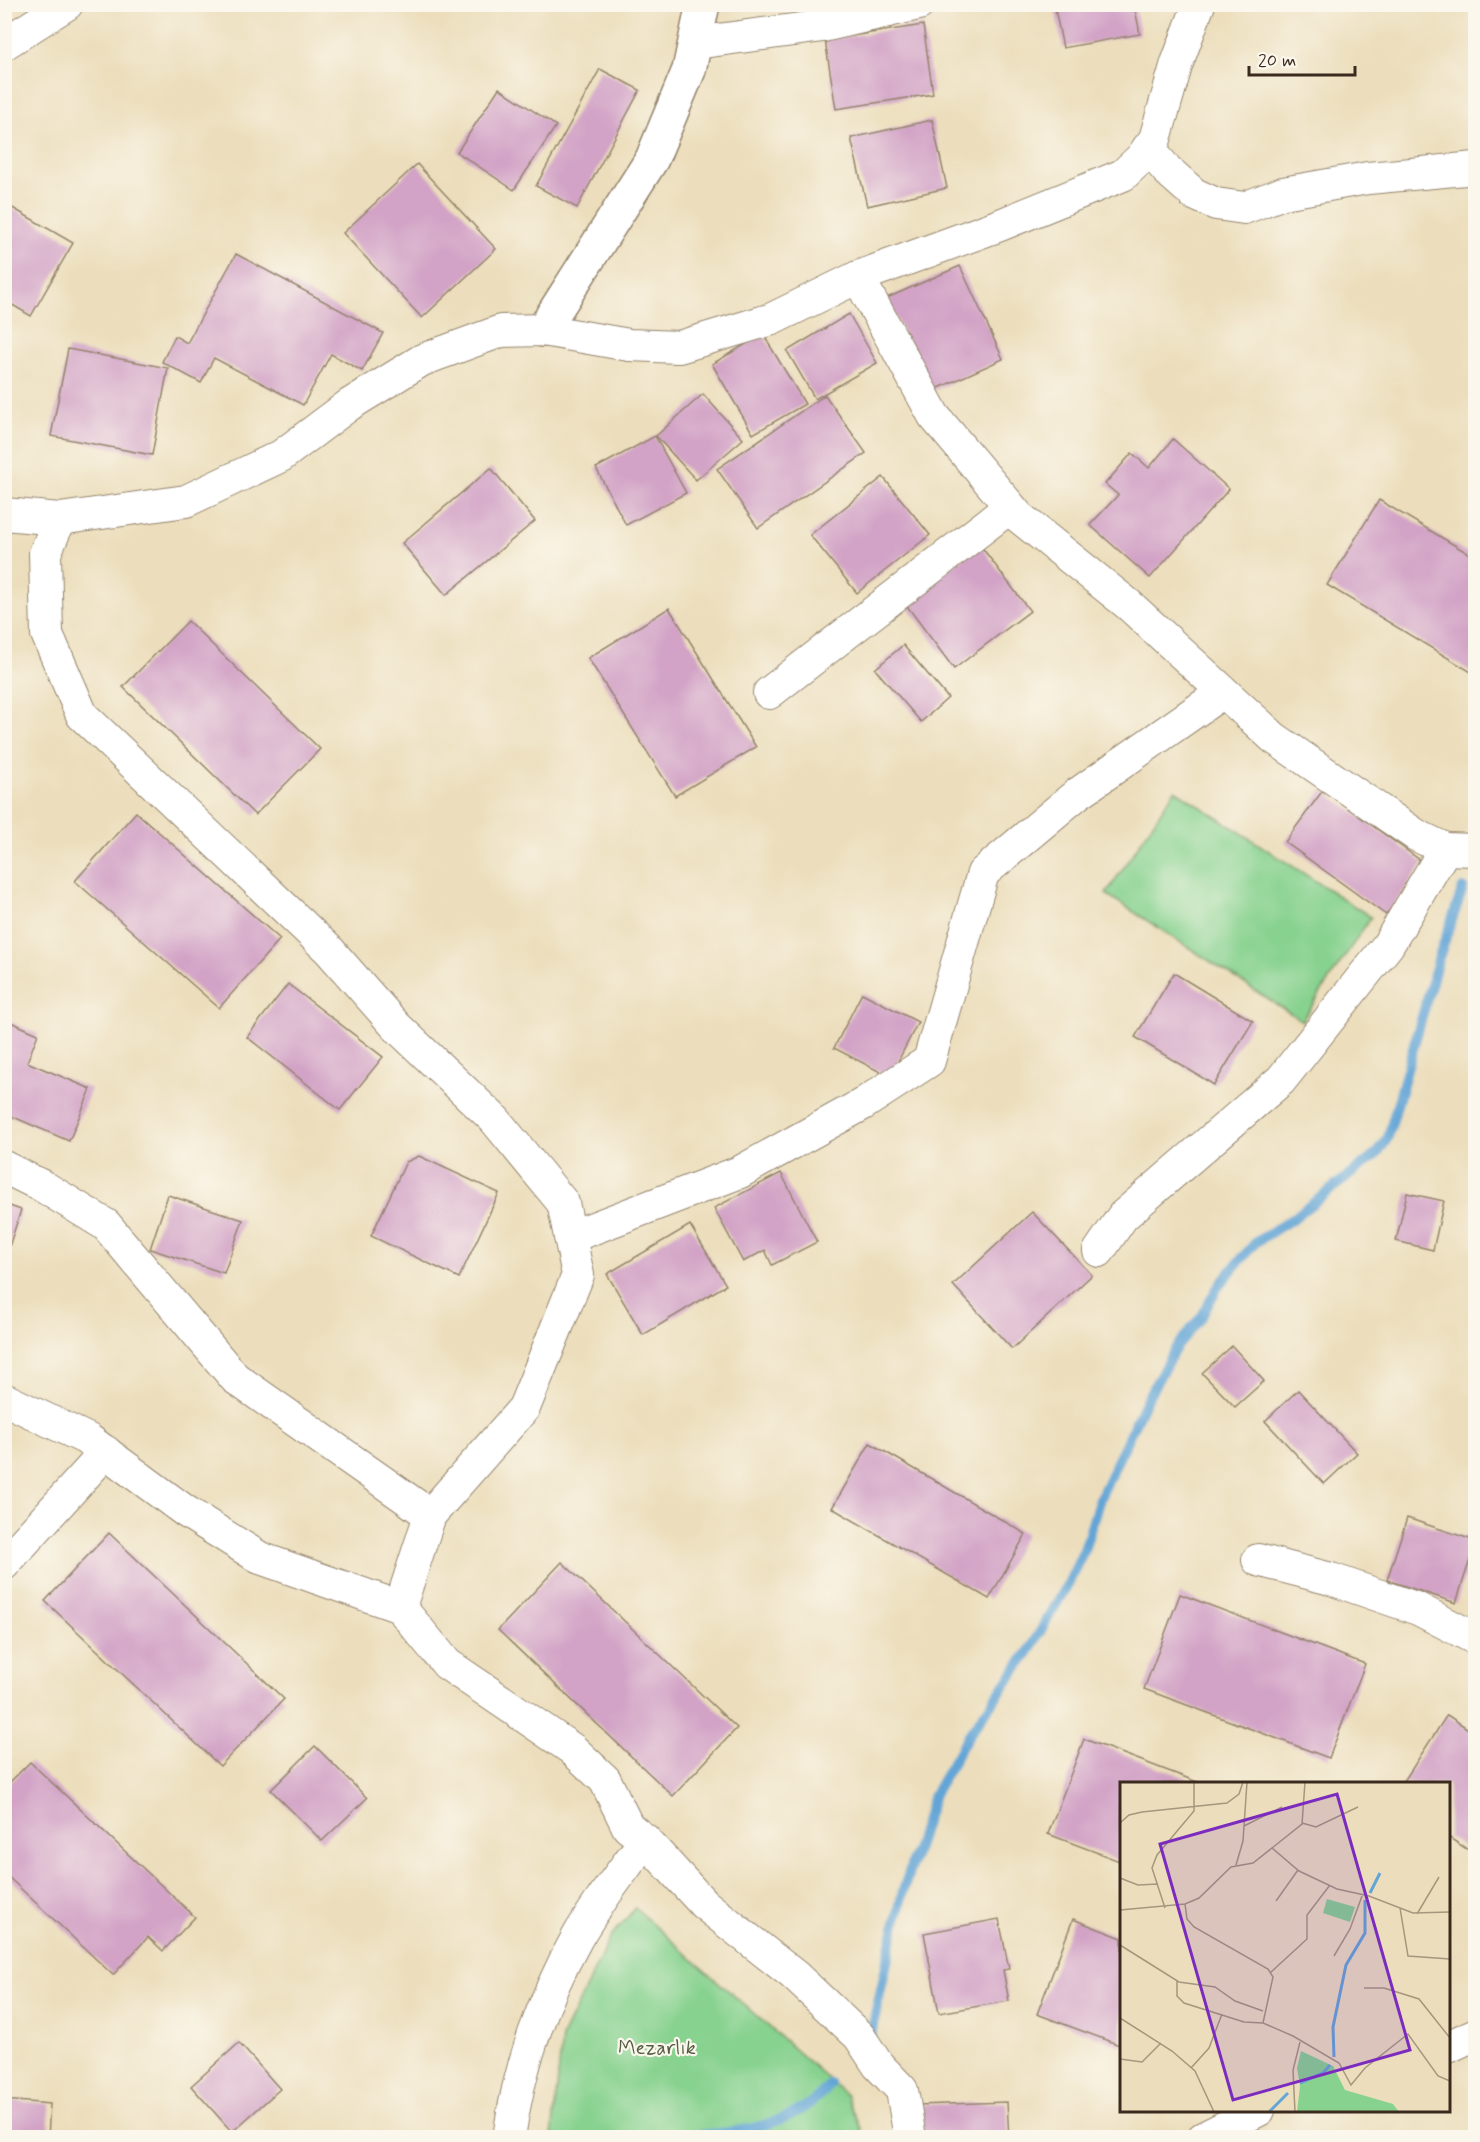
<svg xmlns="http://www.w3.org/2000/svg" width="1480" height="2142" font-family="Mynerve,sans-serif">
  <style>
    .green { fill: #87d28f; stroke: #617e56; stroke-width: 1.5 }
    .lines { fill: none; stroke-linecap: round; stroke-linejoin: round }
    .stream { stroke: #62a5d6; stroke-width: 10 }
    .building { fill: #d2a3c6 }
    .minor-casing { stroke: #94846d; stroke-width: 34 }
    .tertiary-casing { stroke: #94846d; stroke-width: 36 }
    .minor { stroke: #fff; stroke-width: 32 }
    .tertiary { stroke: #fff; stroke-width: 33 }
    .labels { text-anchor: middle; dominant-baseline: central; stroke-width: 4.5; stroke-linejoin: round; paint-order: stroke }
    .park-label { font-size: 20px; fill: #525c40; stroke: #fbf7ec }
    .inset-river { fill: none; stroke: #62a5d6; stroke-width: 3 }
    .inset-road { fill: none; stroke: #a5967d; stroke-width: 1.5 }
    .view { fill: #7b2cbf; fill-opacity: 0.15; stroke: #7b2cbf; stroke-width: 3 }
    .inset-edge { fill: none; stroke: #3b2a1e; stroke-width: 3 }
  </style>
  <rect width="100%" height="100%" fill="#fbf7ec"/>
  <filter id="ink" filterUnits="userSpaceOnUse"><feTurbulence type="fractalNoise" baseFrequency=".0167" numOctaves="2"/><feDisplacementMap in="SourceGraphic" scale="12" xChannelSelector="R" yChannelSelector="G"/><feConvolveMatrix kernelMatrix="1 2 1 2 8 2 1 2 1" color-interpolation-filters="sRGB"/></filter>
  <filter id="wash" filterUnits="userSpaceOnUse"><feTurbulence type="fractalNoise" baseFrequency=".008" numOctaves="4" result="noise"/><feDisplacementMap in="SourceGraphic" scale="24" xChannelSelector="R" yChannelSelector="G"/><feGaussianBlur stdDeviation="1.35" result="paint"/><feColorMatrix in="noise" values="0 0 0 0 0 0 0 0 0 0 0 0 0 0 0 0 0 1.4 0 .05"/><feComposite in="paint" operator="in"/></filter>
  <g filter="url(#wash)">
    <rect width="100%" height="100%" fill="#ecdebc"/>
    <g class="green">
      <path d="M1175 790 1371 917 1302 1021 1106 894Z"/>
      <path d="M635 1908 846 2095 865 2137H552L562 2037 610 1938Z"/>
    </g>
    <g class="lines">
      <g class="stream">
        <path d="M870 2038 903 1891 934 1794 968 1736 1027 1654 1068 1584 1084 1550 1100 1498 1144 1404 1175 1349 1202 1316 1216 1290 1235 1266 1256 1242 1295 1217 1378 1153 1388 1137 1438 960 1463 888"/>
        <path d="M662 2138C674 2135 687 2136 699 2135 747 2132 799 2123 830 2084"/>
      </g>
    </g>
    <g id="blocks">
      <g class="building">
        <path d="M1054 4H1134L1140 34 1063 48Z"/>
        <path d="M923 25 933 94 836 109 825 40Z"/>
        <path d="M600 69 640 90 577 208 536 186Z"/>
        <path d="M499 88 556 126 514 190 457 152Z"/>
        <path d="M932 120 947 188 867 206 851 138Z"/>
        <path d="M417 164 496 249 422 318 343 233Z"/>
        <path d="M4 203 73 243 31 316 4 300Z"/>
        <path d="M236 254 383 333 362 371 331 354 303 405 214 358 201 383 162 362 175 336 187 343Z"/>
        <path d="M960 266 1003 359 930 392 887 298Z"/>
        <path d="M849 314 877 363 815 399 787 351Z"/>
        <path d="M763 334 805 404 753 434 712 364Z"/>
        <path d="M68 349 168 368 152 455 51 436Z"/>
        <path d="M703 394 743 439 696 480 656 436Z"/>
        <path d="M825 395 866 453 758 528 717 469Z"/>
        <path d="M655 436 686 493 626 525 596 468Z"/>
        <path d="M1173 439 1229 489 1150 578 1090 525 1118 495 1105 484 1132 453 1149 468Z"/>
        <path d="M491 468 535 521 446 595 402 543Z"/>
        <path d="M883 477 930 535 857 593 810 535Z"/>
        <path d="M1379 500 1476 558V675L1327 585Z"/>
        <path d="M980 545 1030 611 954 669 904 602Z"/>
        <path d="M669 608 756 747 675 796 588 658Z"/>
        <path d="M188 621 320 749 255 815 123 687Z"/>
        <path d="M903 645 948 698 921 722 875 669Z"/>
        <path d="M1323 790 1424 863 1386 915 1285 842Z"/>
        <path d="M136 812 280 939 219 1008 75 881Z"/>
        <path d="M1174 973 1253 1021 1214 1085 1135 1037Z"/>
        <path d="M288 984 383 1057 340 1110 247 1037Z"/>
        <path d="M862 993 918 1022 890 1077 834 1048Z"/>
        <path d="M4 1019 38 1034 27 1062 91 1089 69 1141 4 1113Z"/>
        <path d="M419 1156 499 1193 459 1278 371 1236 406 1162Z"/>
        <path d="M781 1173 817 1242 772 1265 765 1250 743 1262 714 1208Z"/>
        <path d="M1407 1193 1444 1201 1433 1250 1396 1241Z"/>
        <path d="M168 1195 243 1220 224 1273 150 1249Z"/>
        <path d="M4 1204 21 1210 5 1259H4Z"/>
        <path d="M1032 1212 1092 1275 1012 1349 953 1285Z"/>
        <path d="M690 1225 726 1285 643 1335 607 1274Z"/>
        <path d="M1232 1346 1264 1381 1235 1407 1202 1373Z"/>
        <path d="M1298 1390 1357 1453 1324 1484 1265 1421Z"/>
        <path d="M870 1443 1026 1534 989 1599 832 1508Z"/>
        <path d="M1407 1518 1476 1541 1456 1603 1387 1580Z"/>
        <path d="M109 1533 284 1699 220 1766 45 1601Z"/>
        <path d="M562 1562 737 1728 673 1796 498 1630Z"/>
        <path d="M1180 1594 1365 1664 1329 1758 1144 1689Z"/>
        <path d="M1447 1715 1476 1734V1855L1448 1837V1784H1402Z"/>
        <path d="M1084 1739 1200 1783 1122 1784V1862L1048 1834Z"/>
        <path d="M315 1746 367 1798 322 1841 271 1790Z"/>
        <path d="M30 1762 195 1917 163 1951 148 1937 113 1975 4 1873V1788Z"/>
        <path d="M999 1919 1009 1969 1003 1970 1009 2001 939 2013 924 1933Z"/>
        <path d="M1073 1919 1122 1938V2046L1037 2014Z"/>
        <path d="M239 2043 280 2089 232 2132 191 2086Z"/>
        <path d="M4 2100 50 2104 48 2138H4Z"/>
        <path d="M1007 2102 1009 2138H918L917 2105Z"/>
      </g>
    </g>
  </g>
  <g filter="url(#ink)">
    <use href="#blocks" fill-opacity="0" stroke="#94846d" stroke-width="1.5"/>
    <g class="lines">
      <defs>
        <g id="minor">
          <path d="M695 43 823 26 919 4"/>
          <path d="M4 44 67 4"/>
          <path d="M1148 148 1167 170 1194 194 1216 204 1244 208 1283 193 1368 178 1476 168"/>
          <path d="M858 277 1000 225 1123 175 1141 158 1155 139 1177 63 1199 4"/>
          <path d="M4 514 60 519 186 501 281 456 349 405 422 360 501 331 543 330 629 345 679 347 772 319 858 277 934 416 1019 517 1129 605 1274 738 1416 835 1445 849 1476 850"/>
          <path d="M60 519 45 553 47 634 82 715 329 950 396 1026 495 1120 563 1203 578 1275 524 1408 430 1515 400 1607"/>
          <path d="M769 693 1010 507"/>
          <path d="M4 1167 44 1187 106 1225 235 1378 430 1515"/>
          <path d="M570 1237 740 1172 863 1104 929 1061 983 873 1076 795 1223 692"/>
          <path d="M1099 1251 1123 1216 1281 1080 1388 945 1445 849"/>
          <path d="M4 1399 89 1440 185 1511 260 1558 400 1607 447 1664 572 1749 605 1780 628 1827 645 1840 704 1904 794 1975 859 2036 878 2065 902 2090 910 2138"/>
          <path d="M1258 1560 1331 1579 1418 1609 1476 1639"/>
          <path d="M4 1564 106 1452"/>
          <path d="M1448 2047 1476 2034"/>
          <path d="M509 2138C518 2069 543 1999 577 1938 596 1904 622 1872 645 1840"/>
          <path d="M1203 2138 1259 2110"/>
        </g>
        <path id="tertiary" d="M543 330 652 159 689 70 703 4"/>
      </defs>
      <use href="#minor" class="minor-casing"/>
      <use href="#tertiary" class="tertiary-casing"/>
      <use href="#minor" class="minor"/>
      <use href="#tertiary" class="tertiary"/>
    </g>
  </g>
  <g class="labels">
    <g class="park-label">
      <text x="657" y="2048">Mezarlık</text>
    </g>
  </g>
  <g transform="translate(1120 1782)">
    <rect width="330" height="330" fill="#ecdebc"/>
    <path d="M207 117 235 125 230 140 203 131ZM181 269 213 284 225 308 273 322 279 330H177L180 304 177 286Z" fill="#87d28f"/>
    <path class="inset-river" d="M250 111 260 91M214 275 213 245 226 183 245 151V118M180 301 203 291 210 283M149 330 168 311"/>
    <path class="inset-road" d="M0 41 9 33 22 30 107 21 119 12 123 0M182 41 196 45 238 25M124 44 162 25M152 66 182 42 185 0M116 83 123 59 127 0M0 96 18 103 38 102M156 119 178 88M65 122 67 137 74 145 148 187 153 195 143 241M45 126 32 86 37 73 74 29V0M280 126 288 174 330 177M0 128 65 122 79 116 111 85 133 81 152 66 179 89 217 107 249 114 293 131 330 130M297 132 319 95M0 163 59 200 95 205 115 219 143 229M214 174 230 147 242 114M150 191 187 157V133L210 103M57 199V214L64 221 124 240 143 241 173 254 219 281 231 303 245 286 288 252 318 294 330 299M244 206H264L299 217 330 256M0 236 52 269 75 289 94 330M0 277 22 280 41 261M71 286 89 266 102 232M175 330 173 288 180 260"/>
    <path class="view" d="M217 12 290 268 113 318 40 62Z"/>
    <rect width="330" height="330" class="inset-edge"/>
  </g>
  <rect width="1480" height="2142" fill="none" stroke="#fbf7ec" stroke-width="24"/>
  <path d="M1249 66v9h106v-9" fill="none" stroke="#3b2a1e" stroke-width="3"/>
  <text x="1258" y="66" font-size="18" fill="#3b2a1e" stroke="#fbf7ec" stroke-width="4.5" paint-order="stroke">20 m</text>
</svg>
